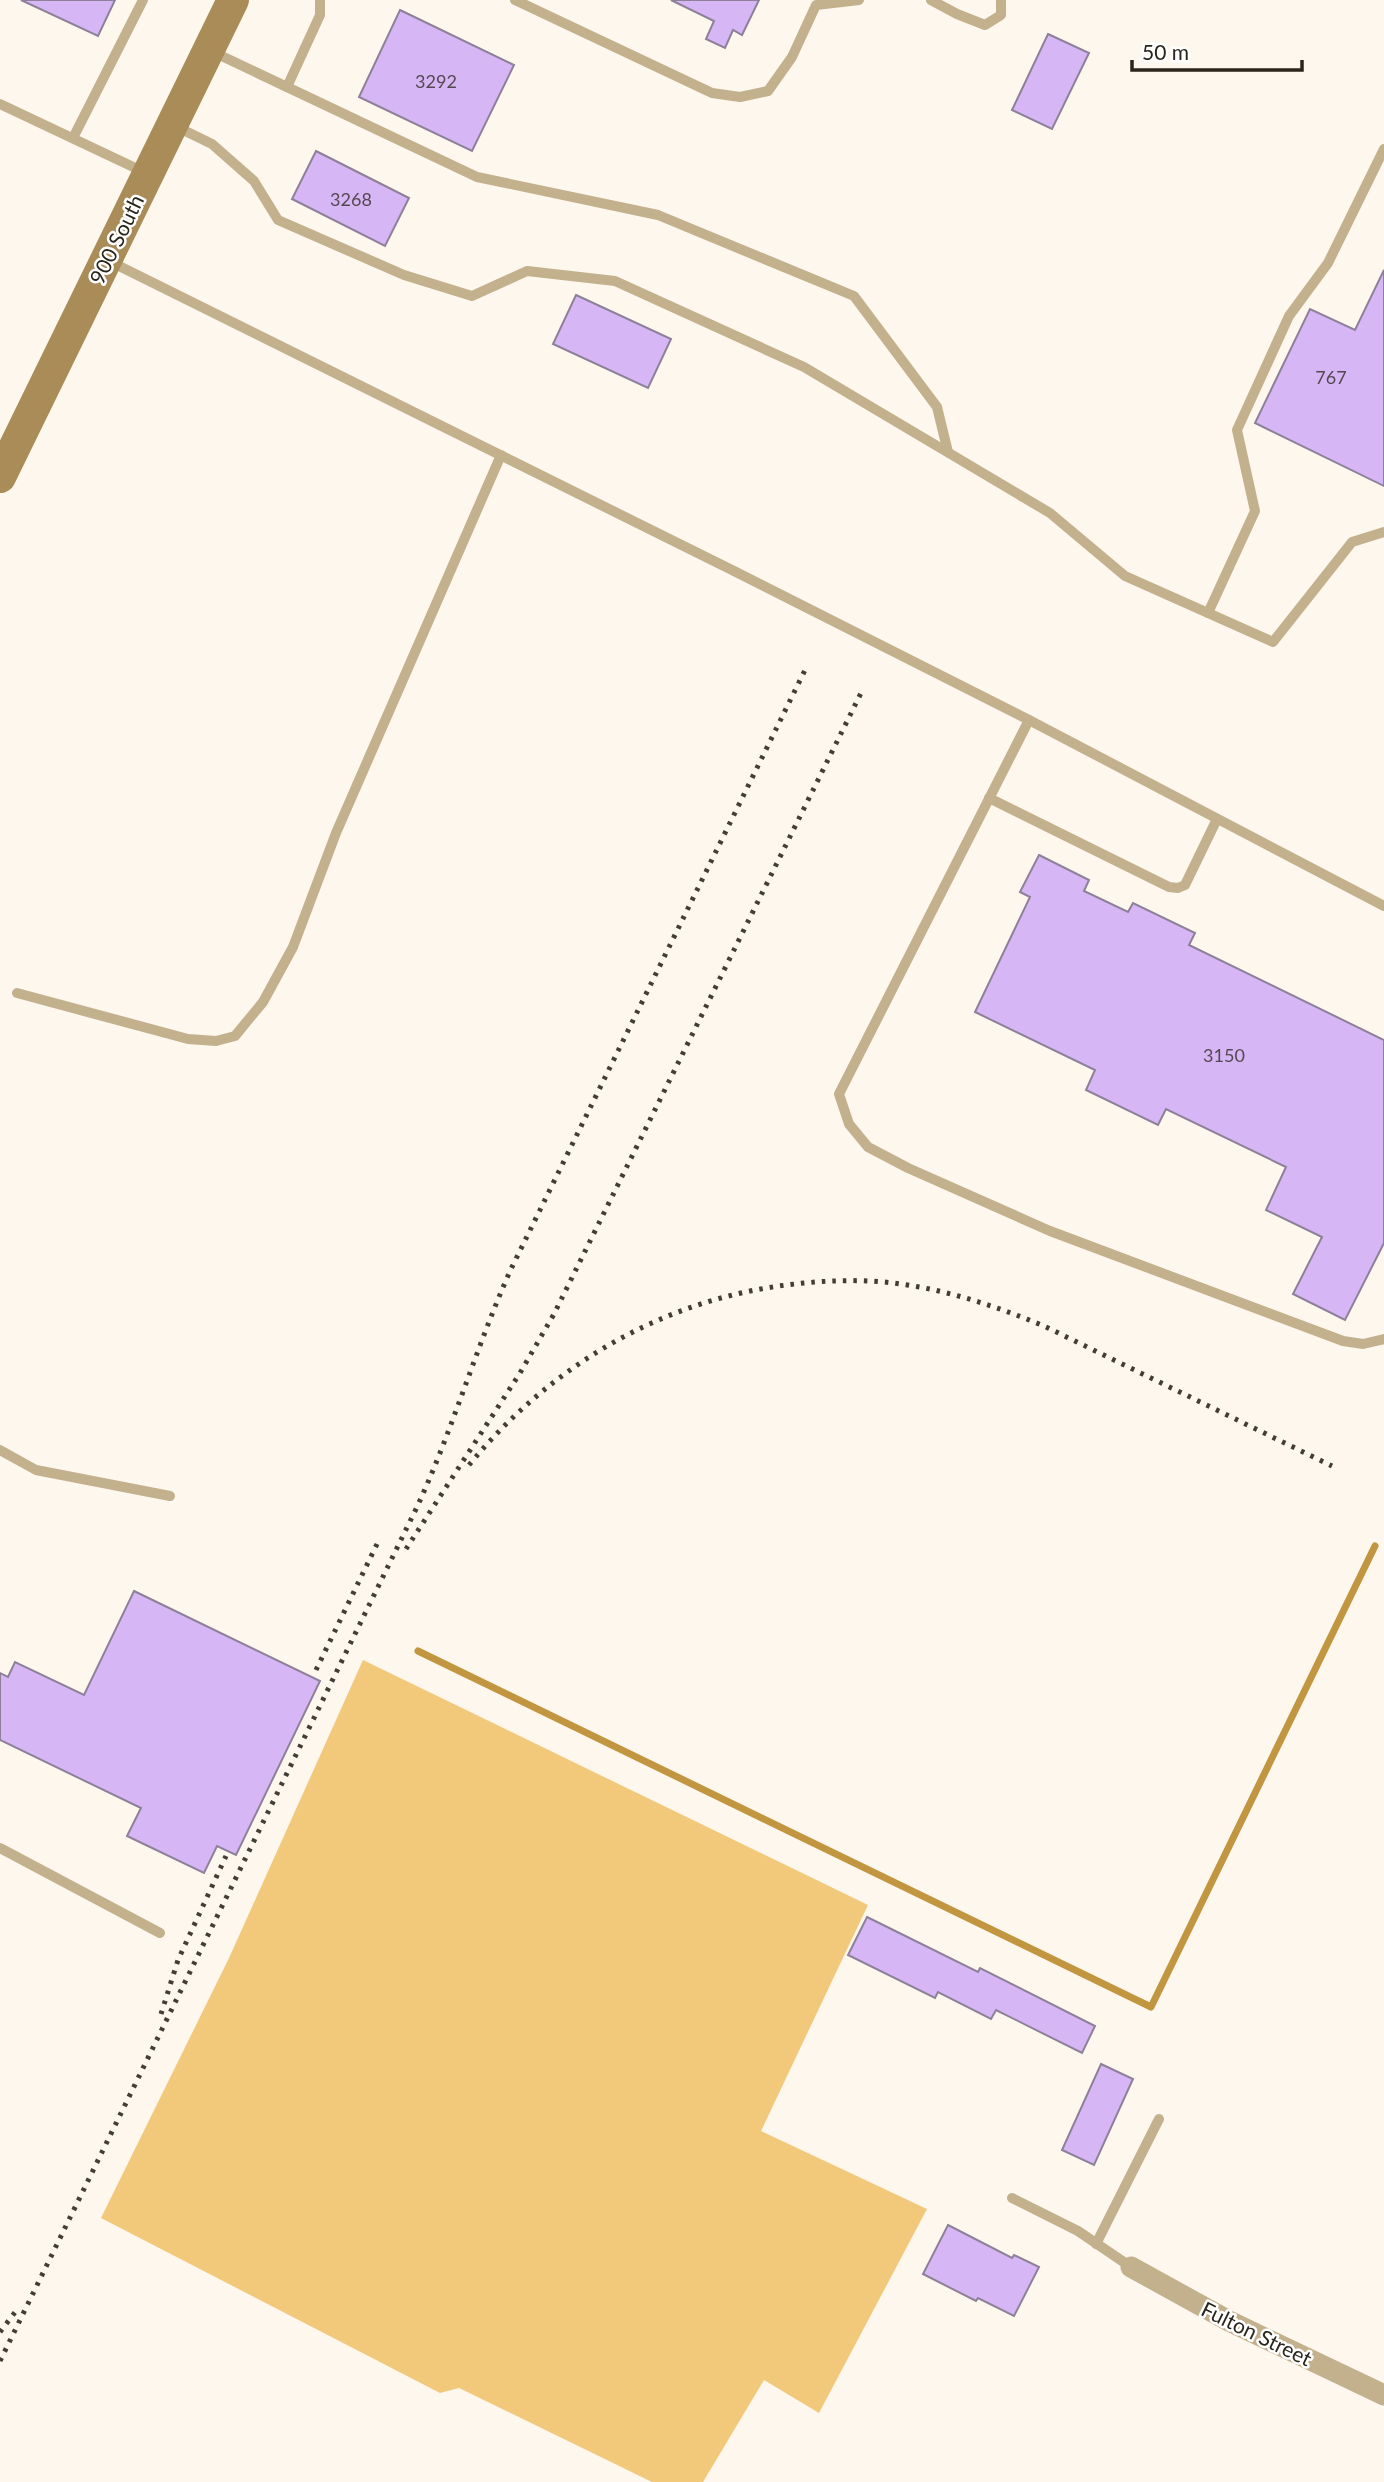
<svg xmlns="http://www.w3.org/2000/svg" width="1384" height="2482" font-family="Lato,sans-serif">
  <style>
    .green { fill: #f2c87b }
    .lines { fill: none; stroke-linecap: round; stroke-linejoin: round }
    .stream { stroke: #c29640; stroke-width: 7 }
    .building { fill: #d6b6f4; stroke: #8d8199; stroke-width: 2 }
    .lane { stroke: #c3b08d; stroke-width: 10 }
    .street { stroke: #c3b08d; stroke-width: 21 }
    .secondary { stroke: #a98c57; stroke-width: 32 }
    .rail { stroke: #433e34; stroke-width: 5; stroke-dasharray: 3.5 7; stroke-linecap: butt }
    .labels { text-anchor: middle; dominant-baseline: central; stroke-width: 5; stroke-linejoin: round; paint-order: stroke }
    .number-label { font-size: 18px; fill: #554951 }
    .street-label { font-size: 21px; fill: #2a251b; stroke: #fff }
  </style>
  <rect width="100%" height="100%" fill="#fdf7ed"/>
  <path class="green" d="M363 1660 868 1905 761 2131 927 2209 819 2413 764 2380 703 2482H652L459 2388 440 2393 101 2218 229 1958Z"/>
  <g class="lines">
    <path class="stream" d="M418 1651 1151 2007 1375 1546"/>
  </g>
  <g class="building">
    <path d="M21 0H115L98 36Z"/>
    <path d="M671 0H759L742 35 733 30 725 48 706 39 714 21Z"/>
    <path d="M400 10 514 65 472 151 359 97Z"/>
    <path d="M1048 34 1089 53 1052 129 1012 110Z"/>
    <path d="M316 151 409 198 385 246 292 199Z"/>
    <path d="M1384 270V486L1255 423 1310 309 1355 330Z"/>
    <path d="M576 295 671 339 648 388 553 344Z"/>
    <path d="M1039 855 1089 880 1084 891 1128 912 1133 903 1195 933 1189 945 1384 1040V1243L1345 1320 1293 1294 1322 1237 1266 1210 1286 1167 1166 1109 1158 1125 1086 1090 1095 1070 975 1012 1030 897 1020 892Z"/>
    <path d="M134 1591 320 1681 236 1855 217 1846 204 1873 127 1836 141 1808 0 1740V1673L8 1677 15 1662 84 1695Z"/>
    <path d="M867 1917 978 1972 980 1968 1095 2026 1082 2053 996 2010 991 2019 938 1992 935 1998 848 1955Z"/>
    <path d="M1101 2064 1133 2079 1094 2165 1062 2150Z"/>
    <path d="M948 2225 1012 2258 1014 2255 1039 2267 1014 2316 978 2298 976 2301 923 2274Z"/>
  </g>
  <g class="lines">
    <g class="lane">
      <path d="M515 0 712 93 740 97 768 91 792 57 816 5 859 0"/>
      <path d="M931 0 957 14 985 25 1001 15V0"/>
      <path d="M211 51 477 177 658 215 854 296 937 407 948 452"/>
      <path d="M287 87 320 15V0"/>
      <path d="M0 104 146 173"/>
      <path d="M175 126 212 144 254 181 278 220 404 275 472 296 527 271 615 281 804 367 1050 513 1125 576 1273 642 1352 542 1384 532"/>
      <path d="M73 138 143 0"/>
      <path d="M109 261 734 571 1029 720 1384 906"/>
      <path d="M1208 613 1255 511 1237 430 1289 316 1328 263 1384 149"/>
      <path d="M1029 720 839 1094 849 1124 868 1147 908 1168 1050 1231 1343 1341 1363 1344 1384 1339"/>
      <path d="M989 798 1169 887 1178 888 1185 885 1217 819"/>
      <path d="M17 993 188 1039 216 1041 235 1036 263 1002 293 947 336 833 501 455"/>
      <path d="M0 1450 36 1470 170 1496"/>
      <path d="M0 1848 160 1933"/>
      <path d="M1012 2198 1078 2231 1131 2267"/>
      <path d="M1096 2244 1159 2119"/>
    </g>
    <path class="street" d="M1131 2267 1229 2321 1384 2395"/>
    <path class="secondary" d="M0 477 233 0"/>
    <g class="rail">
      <path d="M469 1465C552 1364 665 1298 795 1284 830 1280 867 1279 901 1284 951 1291 998 1307 1044 1326L1332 1466"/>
      <path d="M406 1549 520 1373 554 1314 862 691"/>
      <path d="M316 1670 378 1542"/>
      <path d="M161 2014 178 1960 226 1856"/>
      <path d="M0 2332 19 2307"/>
      <path d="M0 2361 417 1507C453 1429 476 1347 511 1269L807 666"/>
    </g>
  </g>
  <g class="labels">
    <g class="number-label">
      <text x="436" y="81">3292</text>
      <text x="351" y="199">3268</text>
      <text x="1331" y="377">767</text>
      <text x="1224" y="1055">3150</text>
    </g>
    <g class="street-label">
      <text transform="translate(116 239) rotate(-64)">900 South</text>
      <text transform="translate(1257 2333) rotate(26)">Fulton Street</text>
    </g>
  </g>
  <path d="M1132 60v10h170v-10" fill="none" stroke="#2a251b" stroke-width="3.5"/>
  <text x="1142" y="60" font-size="21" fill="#2a251b" stroke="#ffffff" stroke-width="5" paint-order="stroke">50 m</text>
</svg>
